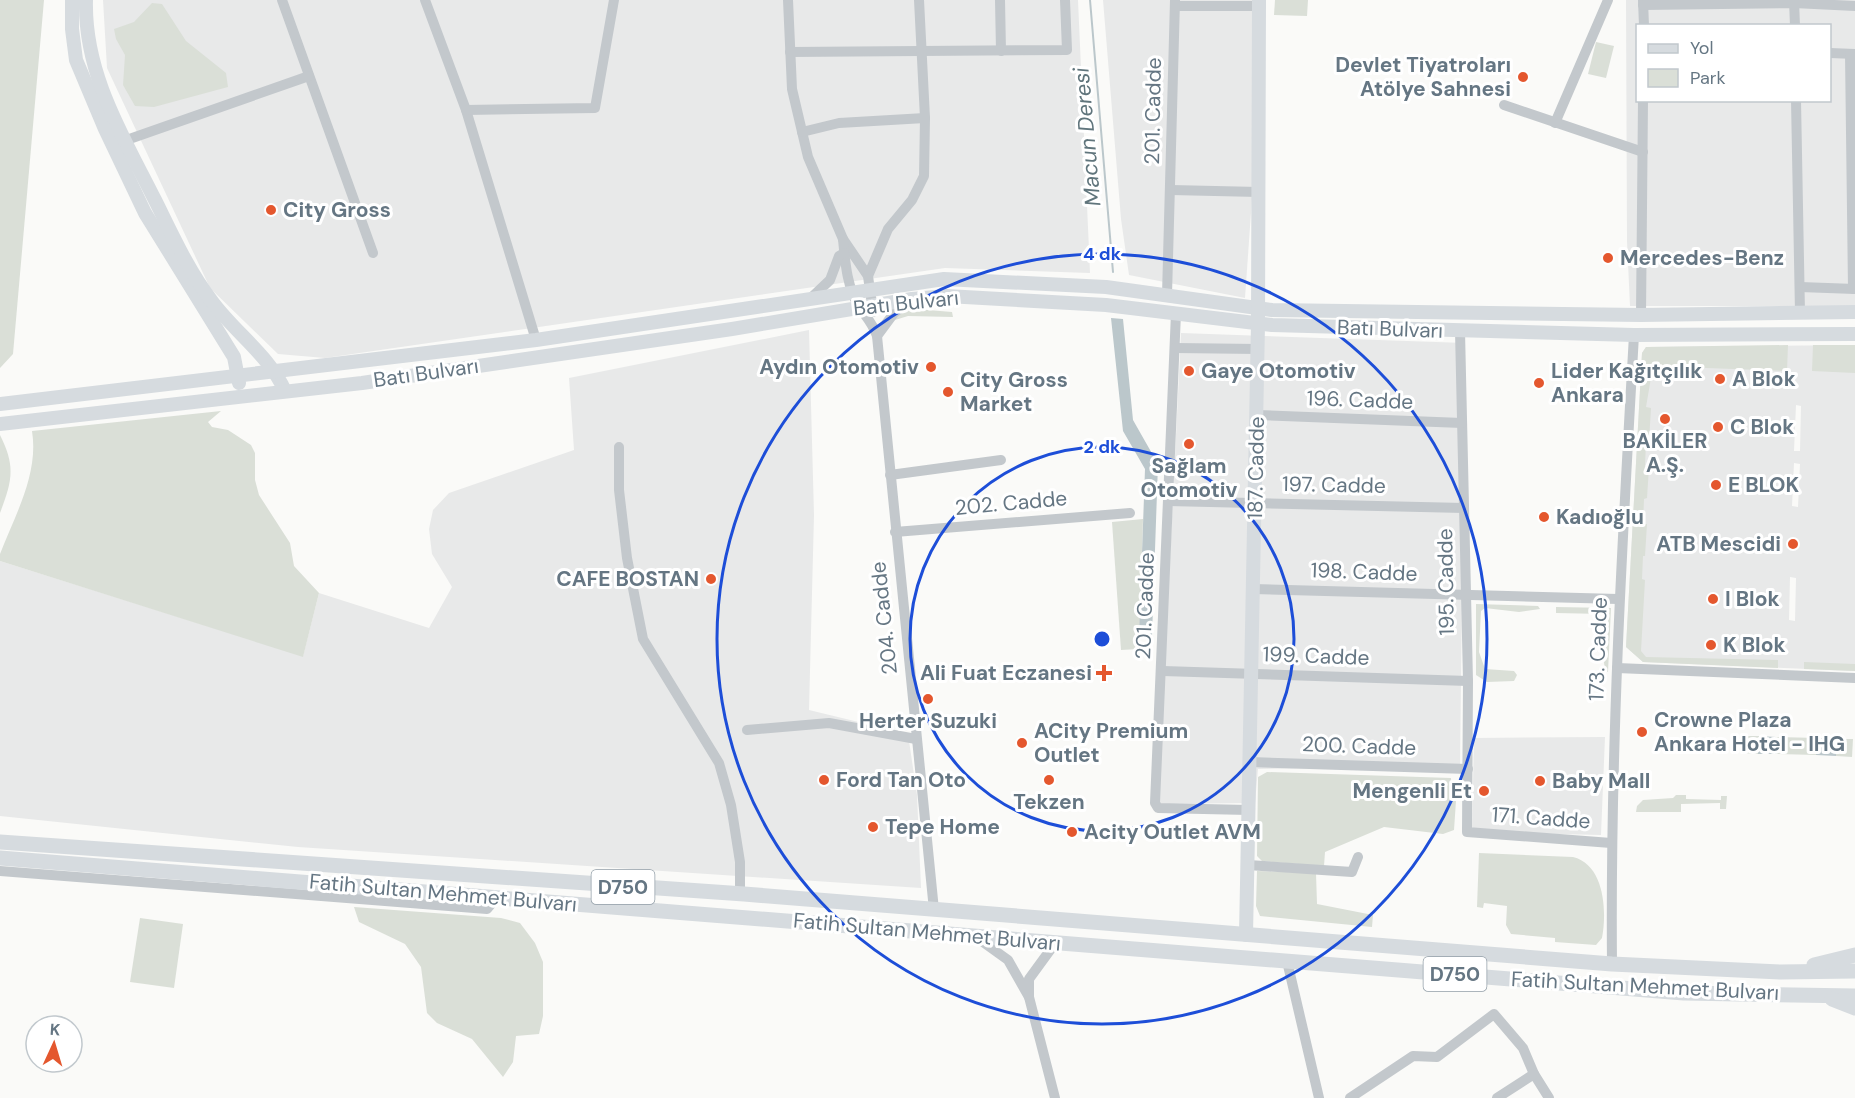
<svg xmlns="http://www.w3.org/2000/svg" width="1855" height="1098" font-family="'DM Sans',sans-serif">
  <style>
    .built { fill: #e8e9e9; fill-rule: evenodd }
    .green { fill: #dadfd7 }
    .water { fill: #bbc7cb }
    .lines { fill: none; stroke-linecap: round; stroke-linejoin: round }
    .stream { stroke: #bbc7cb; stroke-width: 2 }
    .minor { stroke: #c3c8cc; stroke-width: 10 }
    .major { stroke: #d6dbdf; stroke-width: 14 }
    .highway { stroke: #d6dbdf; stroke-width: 15 }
    .ring { fill: none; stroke: #1d4ed8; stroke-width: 3 }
    .poi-dot { fill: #e4572e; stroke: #fff; stroke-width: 2 }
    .labels { text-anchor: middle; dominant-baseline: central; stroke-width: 6; stroke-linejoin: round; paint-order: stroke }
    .shield { fill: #fff; stroke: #939fa8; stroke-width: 1.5 }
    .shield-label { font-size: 20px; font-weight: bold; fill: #657683 }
    .poi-label { font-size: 21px; font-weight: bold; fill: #657683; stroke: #fff; text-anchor: start }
    .street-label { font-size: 21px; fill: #657683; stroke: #fff }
    .water-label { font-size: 22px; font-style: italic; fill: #60757c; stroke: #fff }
    .centre { fill: #1d4ed8; stroke: #fff; stroke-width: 3 }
    .ring-label { font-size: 18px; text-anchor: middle; font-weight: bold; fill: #1d4ed8; stroke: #fff; stroke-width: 6; stroke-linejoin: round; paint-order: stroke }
  </style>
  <rect width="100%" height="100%" fill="#fafaf8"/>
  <g class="built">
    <path d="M103 0H1078L1090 273 945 268 325 358 278 354 210 288 107 68Z"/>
    <path d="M1103 0H1266L1245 298 1129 275 1121 219Z"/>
    <path d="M1626 0H1855V306H1630L1627 241ZM1638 26H1830V100H1638Z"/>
    <path d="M809 330 814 515 809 710 908 734 917 795 921 888 298 847 0 816V561L303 656 319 593 429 628 452 587 432 554 429 529 433 510 449 493 574 450 569 378Z"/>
    <path d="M1181 333 1465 343 1460 766 1258 769 1255 803 1158 804Z"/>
    <path d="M1855 345V671L1643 662 1626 647 1642 353 1646 347ZM1796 405 1801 406 1800 451H1794ZM1794 463 1800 464 1798 507 1792 506ZM1790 577 1796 578 1795 621 1789 620Z"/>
    <path d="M1605 737 1601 835 1472 832 1474 738Z"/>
  </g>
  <g class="green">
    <path d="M0 0H44L13 354 0 368Z"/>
    <path d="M1275 0H1308L1307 16 1274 15Z"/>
    <path d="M152 3 162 4 186 41 226 73 228 87 154 107 135 106 123 85 125 55 116 39 114 29 134 22Z"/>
    <path d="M1596 42 1614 46 1606 78 1588 74Z"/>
    <path d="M916 309 952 312 953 317 908 316 895 320V317L905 310Z"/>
    <path d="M1788 345 1787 371 1653 366 1646 407 1651 408 1649 441 1646 442 1645 466 1649 467 1647 498 1644 499 1643 524H1647L1645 556H1643L1642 579 1645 580 1641 651 1646 657 1778 660V668L1643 662 1626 647 1642 353 1646 347Z"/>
    <path d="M1813 345H1855V373L1812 371Z"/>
    <path d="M221 411 208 422 212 427 228 430 251 445 255 453V480L259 495 290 543 294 566 319 593 303 657 0 561V554C15 515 39 474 32 431Z"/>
    <path d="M0 435C16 467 12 481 0 513Z"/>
    <path d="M1143 519 1139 649 1121 650 1112 522Z"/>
    <path d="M1476 604 1538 606 1540 609 1519 612 1485 608 1481 611 1479 652 1485 669 1514 671 1517 675 1514 681 1487 682 1476 675Z"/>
    <path d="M1556 607 1611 608 1608 672 1605 670 1601 640 1606 618 1603 614 1556 613Z"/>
    <path d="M1804 662 1855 664V671L1804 669Z"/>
    <path d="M1742 736H1759L1758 754 1742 753Z"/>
    <path d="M1776 737 1817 738 1816 755 1776 754Z"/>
    <path d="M1837 739H1853L1852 757 1836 756Z"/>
    <path d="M1267 772 1451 778 1452 800 1456 801 1454 830 1443 834 1384 827 1325 852 1324 866 1262 861 1257 856 1258 777Z"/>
    <path d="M1676 795H1686V799L1721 800V796H1727L1726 809H1720V803L1681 804V812H1636L1637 806 1643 800 1673 798Z"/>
    <path d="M1479 853 1573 857C1605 865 1607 912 1602 938L1596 945 1555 942V938L1511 934 1506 925 1507 906 1484 903 1483 908 1477 907Z"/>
    <path d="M1257 871 1316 873 1317 904 1373 915 1372 927 1260 916 1256 906Z"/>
    <path d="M354 907 501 918 520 923 535 943 543 962V1016L539 1034 516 1036 513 1062 503 1077 472 1039 437 1023 427 1013 421 967 405 944 359 922Z"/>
    <path d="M140 918 183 924 174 988 130 982Z"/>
  </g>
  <g class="water">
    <path d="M1111 318 1123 319 1133 420 1158 464 1152 636H1139L1145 469 1123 431Z"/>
    <path d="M1759 736 1776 737V754H1758Z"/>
    <path d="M1817 738 1837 739 1836 756 1816 755Z"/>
  </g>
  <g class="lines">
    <path class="stream" d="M1090 0 1113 272"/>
    <g class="minor">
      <path d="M282 0 373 253"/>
      <path d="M425 0 466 110 536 340"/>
      <path d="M788 0 792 89 808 157 843 239 868 276 873 312"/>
      <path d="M1000 0 1001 51"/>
      <path d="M1643 0 1644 26"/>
      <path d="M1794 0 1795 26"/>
      <path d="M1643 5 1794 3 1855 6"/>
      <path d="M1175 6H1259"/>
      <path d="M790 52 1067 50 1065 0"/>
      <path d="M1830 53 1855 54"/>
      <path d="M1850 54 1853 289"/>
      <path d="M1796 100 1800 313"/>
      <path d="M1504 105 1643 152"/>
      <path d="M466 110 595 108 614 0"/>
      <path d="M1555 123 1608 0"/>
      <path d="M802 132 839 123 925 118"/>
      <path d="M118 143 309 76"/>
      <path d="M1171 190 1259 192"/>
      <path d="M843 239C845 261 847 289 860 308 867 318 873 324 877 336L934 910"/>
      <path d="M868 276 888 229 912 200 924 176 925 118 919 0"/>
      <path d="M1800 287 1855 289"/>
      <path d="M1167 295 1175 0"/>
      <path d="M811 298 830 280 839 256 844 253"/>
      <path d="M1176 313 1155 803 1158 808 1249 810"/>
      <path d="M1641 315 1643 100"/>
      <path d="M1460 331 1468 681 1467 832 1611 843"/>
      <path d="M877 336 894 313 911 300"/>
      <path d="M1175 348 1258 349"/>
      <path d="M1257 415 1462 423"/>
      <path d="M619 447V490L627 558 643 639 719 763 731 805 740 862V894"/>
      <path d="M890 475 1001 460"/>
      <path d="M1168 501 1464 508"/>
      <path d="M895 532 1130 513"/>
      <path d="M1253 589 1618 599"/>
      <path d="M1617 668 1855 678"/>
      <path d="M1163 671 1468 681"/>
      <path d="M747 730 829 723 916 739"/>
      <path d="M1250 762 1468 769"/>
      <path d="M1248 865 1352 872 1358 857"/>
      <path d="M0 871 487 909 497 897"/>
      <path d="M976 937 1008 960 1029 997 1055 1098"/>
      <path d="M1287 961 1319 1098"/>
      <path d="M1612 964C1610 754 1622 545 1634 335"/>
      <path d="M1029 997V979L1056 942"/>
      <path d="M1350 1098 1413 1056 1437 1057 1494 1014 1523 1048 1534 1074 1549 1098"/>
      <path d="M1497 1098 1534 1074"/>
    </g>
    <g class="major">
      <path d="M72 0V29L76 60 105 129 145 213 234 357 239 383"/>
      <path d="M86 0C84 74 123 136 155 200 172 234 188 270 211 300 234 332 269 355 285 391"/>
      <path d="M0 404 536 340 944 279 1106 287 1272 310 1641 315 1855 312"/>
      <path d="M0 424 362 383 732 329 912 299 947 296 1106 305 1272 325 1634 335 1855 334"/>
      <path d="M1246 935 1258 324 1259 0"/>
    </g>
    <g class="highway">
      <path d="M0 842 744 894 1612 964 1780 972 1855 971"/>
      <path d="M0 858 1684 993 1855 996"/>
      <path d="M1814 965 1855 955"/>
      <path d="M1832 999 1855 1008"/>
    </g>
  </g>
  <g class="ring">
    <circle cx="1102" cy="639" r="192"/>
    <circle cx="1102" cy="639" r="385"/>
  </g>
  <g class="poi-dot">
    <circle cx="1523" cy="77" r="6"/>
    <circle cx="271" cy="210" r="6"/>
    <circle cx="1608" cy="258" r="6"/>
    <circle cx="931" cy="367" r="6"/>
    <circle cx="1189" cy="371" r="6"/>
    <circle cx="1720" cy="379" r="6"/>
    <circle cx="1539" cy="383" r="6"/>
    <circle cx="948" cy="392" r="6"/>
    <circle cx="1665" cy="419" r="6"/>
    <circle cx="1718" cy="427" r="6"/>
    <circle cx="1189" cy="444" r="6"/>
    <circle cx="1716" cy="485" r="6"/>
    <circle cx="1544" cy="517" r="6"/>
    <circle cx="1793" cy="544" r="6"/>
    <circle cx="711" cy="579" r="6"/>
    <circle cx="1713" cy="599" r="6"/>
    <circle cx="1711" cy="645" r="6"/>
    <path d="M1101 664h6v6h6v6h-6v6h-6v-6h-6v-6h6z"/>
    <circle cx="928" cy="699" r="6"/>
    <circle cx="1642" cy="732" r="6"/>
    <circle cx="1022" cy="743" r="6"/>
    <circle cx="824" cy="780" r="6"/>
    <circle cx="1049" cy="780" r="6"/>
    <circle cx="1540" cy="781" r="6"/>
    <circle cx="1484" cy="791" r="6"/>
    <circle cx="873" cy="827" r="6"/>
    <circle cx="1072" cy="832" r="6"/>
  </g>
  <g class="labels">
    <g class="shield">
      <rect x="591.5" y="870" width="63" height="34" rx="4.5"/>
      <rect x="1423.5" y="957" width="63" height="34" rx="4.5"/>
    </g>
    <g class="shield-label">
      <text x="623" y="887">D750</text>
      <text x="1455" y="974">D750</text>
    </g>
    <g class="poi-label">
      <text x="1511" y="65" text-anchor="end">Devlet Tiyatroları<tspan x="1511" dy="24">Atölye Sahnesi</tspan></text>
      <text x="283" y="210">City Gross</text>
      <text x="1620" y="258">Mercedes-Benz</text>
      <text x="919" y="367" text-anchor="end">Aydın Otomotiv</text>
      <text x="1201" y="371">Gaye Otomotiv</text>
      <text x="1551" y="371">Lider Kağıtçılık<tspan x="1551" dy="24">Ankara</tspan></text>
      <text x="1732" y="379">A Blok</text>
      <text x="960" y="380">City Gross<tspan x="960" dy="24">Market</tspan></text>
      <text x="1730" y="427">C Blok</text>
      <text x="1665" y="441" text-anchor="middle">BAKİLER<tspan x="1665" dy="24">A.Ş.</tspan></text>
      <text x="1189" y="466" text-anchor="middle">Sağlam<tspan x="1189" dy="24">Otomotiv</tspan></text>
      <text x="1728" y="485">E BLOK</text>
      <text x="1556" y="517">Kadıoğlu</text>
      <text x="1781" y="544" text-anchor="end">ATB Mescidi</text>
      <text x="699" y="579" text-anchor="end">CAFE BOSTAN</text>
      <text x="1725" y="599">I Blok</text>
      <text x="1723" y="645">K Blok</text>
      <text x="1092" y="673" text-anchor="end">Ali Fuat Eczanesi</text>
      <text x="1654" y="720">Crowne Plaza<tspan x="1654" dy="24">Ankara Hotel - IHG</tspan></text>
      <text x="928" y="721" text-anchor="middle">Herter Suzuki</text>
      <text x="1034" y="731">ACity Premium<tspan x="1034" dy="24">Outlet</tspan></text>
      <text x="836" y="780">Ford Tan Oto</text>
      <text x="1552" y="781">Baby Mall</text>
      <text x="1472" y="791" text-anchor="end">Mengenli Et</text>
      <text x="1049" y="802" text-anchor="middle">Tekzen</text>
      <text x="885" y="827">Tepe Home</text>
      <text x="1084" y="832">Acity Outlet AVM</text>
    </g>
    <g class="street-label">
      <text transform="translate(1153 111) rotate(-89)">201. Cadde</text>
      <text transform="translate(906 303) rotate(-6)">Batı Bulvarı</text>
      <text transform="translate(1390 329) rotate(2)">Batı Bulvarı</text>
      <text transform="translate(426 373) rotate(-8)">Batı Bulvarı</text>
      <text transform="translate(1360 400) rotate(2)">196. Cadde</text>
      <text transform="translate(1256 468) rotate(-89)">187. Cadde</text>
      <text transform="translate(1334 485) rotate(1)">197. Cadde</text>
      <text transform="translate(1011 503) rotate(-5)">202. Cadde</text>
      <text transform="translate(1364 572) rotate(2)">198. Cadde</text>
      <text transform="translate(1446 582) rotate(-91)">195. Cadde</text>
      <text transform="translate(1145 606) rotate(-88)">201. Cadde</text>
      <text transform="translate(884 618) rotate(-96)">204. Cadde</text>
      <text transform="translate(1598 649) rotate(-88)">173. Cadde</text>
      <text transform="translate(1316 656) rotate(2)">199. Cadde</text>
      <text transform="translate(1359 746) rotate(2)">200. Cadde</text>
      <text transform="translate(1541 818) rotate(4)">171. Cadde</text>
      <text transform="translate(443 893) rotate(5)">Fatih Sultan Mehmet Bulvarı</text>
      <text transform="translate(927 932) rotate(5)">Fatih Sultan Mehmet Bulvarı</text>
      <text transform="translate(1645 986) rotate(3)">Fatih Sultan Mehmet Bulvarı</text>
    </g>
    <g class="water-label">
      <text transform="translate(1087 137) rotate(-95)">Macun Deresi</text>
    </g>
  </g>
  <circle cx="1102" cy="639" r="9" class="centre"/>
  <g class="ring-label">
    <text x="1102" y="260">4 dk</text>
    <text x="1102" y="453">2 dk</text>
  </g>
  <rect x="1636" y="24" width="195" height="78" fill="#ffffff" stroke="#c1c8cd" stroke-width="1.5"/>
  <rect x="1648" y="44" width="30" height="9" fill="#d6dbdf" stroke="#c1c8cd" stroke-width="1.5"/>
  <text x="1690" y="54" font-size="18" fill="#657683">Yol</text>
  <rect x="1648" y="69" width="30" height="18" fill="#dadfd7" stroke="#c1c8cd" stroke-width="1.5"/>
  <text x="1690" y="84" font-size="18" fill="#657683">Park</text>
  <g transform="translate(54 1044) rotate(4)"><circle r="28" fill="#ffffff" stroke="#c1c8cd" stroke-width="1.5"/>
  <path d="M0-4.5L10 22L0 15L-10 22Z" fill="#e4572e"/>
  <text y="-9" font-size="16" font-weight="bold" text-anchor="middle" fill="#657683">K</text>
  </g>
</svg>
